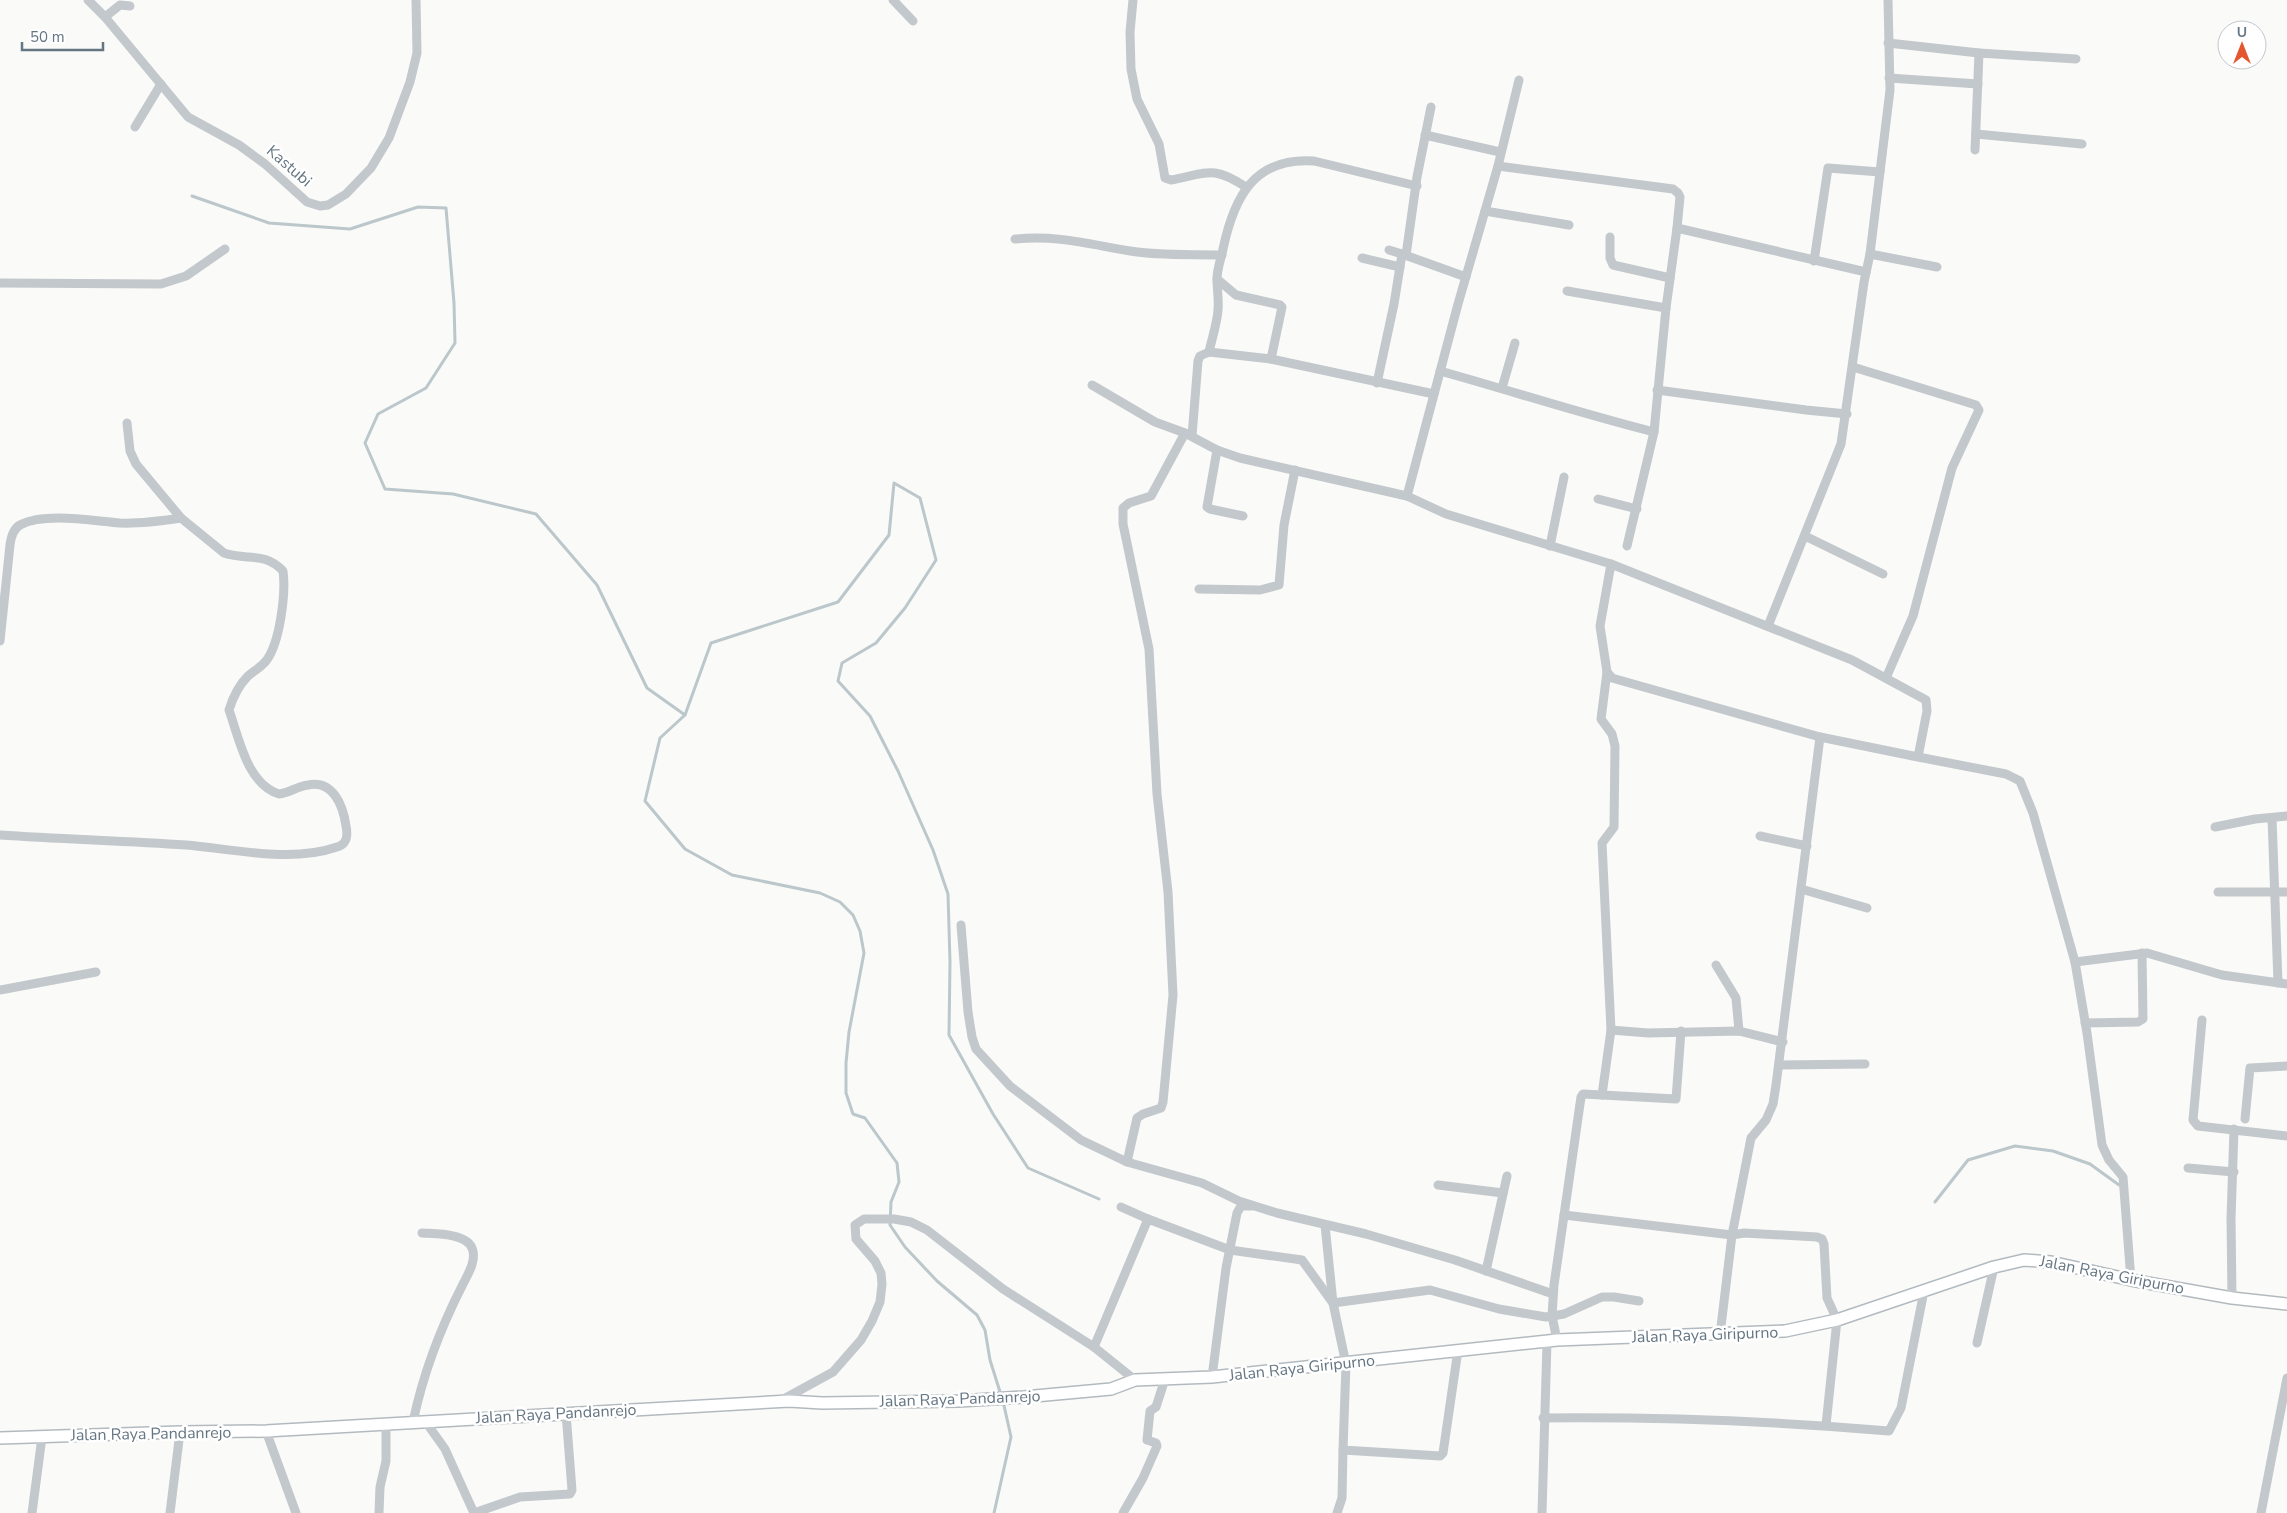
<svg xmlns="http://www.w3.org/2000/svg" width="2287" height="1513" font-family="'Nunito Sans',sans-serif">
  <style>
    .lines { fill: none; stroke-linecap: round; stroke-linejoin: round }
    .stream { stroke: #bbc7cb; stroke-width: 3 }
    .secondary-casing { stroke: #b3babf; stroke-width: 14 }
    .minor { stroke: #c3c8cc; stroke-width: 9 }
    .secondary { stroke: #fff; stroke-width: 11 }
    .labels { text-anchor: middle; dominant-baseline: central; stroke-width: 5; stroke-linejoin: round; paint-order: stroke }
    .street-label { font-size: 16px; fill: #657683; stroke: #fff }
  </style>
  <rect width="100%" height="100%" fill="#fafaf8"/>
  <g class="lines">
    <g class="stream">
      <path d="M192 196 269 223 350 229 418 207 446 208 454 303 455 343 426 388 378 414 365 443 385 489 453 494 536 514 597 585 647 688 685 715 711 643 838 602 889 535 894 483 920 498 936 560 905 608 876 643 842 663 838 681 870 716 898 771 933 850 948 894 950 962 949 1035 993 1114 1028 1168 1099 1199"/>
      <path d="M685 715 660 738 645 801 685 849 732 875 820 893 840 902 853 915 860 931 864 953 849 1032 846 1063V1093L853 1114 865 1118 897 1163 899 1182 891 1202 890 1225 905 1247 937 1281 977 1315 985 1330 990 1360 1001 1395"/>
      <path d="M1935 1202 1968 1160 2015 1146 2053 1151 2090 1164 2119 1185"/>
      <path d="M994 1513 1011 1437 1003 1401"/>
    </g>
    <defs>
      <path id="secondary" d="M0 1438 180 1432 266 1431 789 1401 822 1403 959 1401 1024 1397 1111 1389 1135 1380 1212 1377 1557 1340 1785 1331 1837 1320 1994 1267 2024 1260 2051 1262 2131 1280 2232 1298 2287 1304"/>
    </defs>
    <use href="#secondary" class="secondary-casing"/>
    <g class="minor">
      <path d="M88 0 105 17 188 117 239 145 265 164 307 202 320 206 328 205 346 194 371 168 389 138 410 82 417 53 416 0"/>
      <path d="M893 0 913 21"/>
      <path d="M1133 0 1130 32 1131 69 1137 99 1159 144 1165 178 1171 180C1208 173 1212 165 1246 187"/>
      <path d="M105 17 120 5 130 6"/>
      <path d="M1888 43 1979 53"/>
      <path d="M1889 78 1978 84"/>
      <path d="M1519 80 1498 166 1458 304 1407 496 1446 514 1611 564"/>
      <path d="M135 127 161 84"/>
      <path d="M1976 134 2082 144"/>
      <path d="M1425 135 1500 152"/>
      <path d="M1975 150 1979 53 2076 59"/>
      <path d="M1498 166 1673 189 1678 193 1680 197 1677 228"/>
      <path d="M1485 211 1569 225"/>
      <path d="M1610 237V258L1613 265 1670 278"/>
      <path d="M1015 239C1058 235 1088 244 1130 251 1159 256 1192 254 1222 255"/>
      <path d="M1389 250 1402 254"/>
      <path d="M1870 254 1937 267"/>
      <path d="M1406 255 1417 177 1431 107"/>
      <path d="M1362 258 1400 267"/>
      <path d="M1814 261 1828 168 1880 172"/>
      <path d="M1217 279 1236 295 1280 305 1282 307 1271 359"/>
      <path d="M0 283 161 284 186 276 225 249"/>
      <path d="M1567 291 1666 308"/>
      <path d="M1209 352C1212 338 1217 324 1218 310 1219 300 1217 289 1217 279 1217 269 1221 259 1223 249 1234 197 1254 157 1314 161L1417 186"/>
      <path d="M1853 367 1976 405 1979 410 1952 468 1913 616 1886 678"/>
      <path d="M1440 371C1512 391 1582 414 1654 432"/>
      <path d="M1377 383 1394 304 1402 254 1466 277"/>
      <path d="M1092 385 1155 422 1185 433"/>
      <path d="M1502 388 1515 343"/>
      <path d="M1657 390 1806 410 1847 414"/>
      <path d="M1192 436 1198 361 1200 356 1209 352 1271 359 1434 394"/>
      <path d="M1217 450 1207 507 1210 509 1243 516"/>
      <path d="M1407 496 1240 458 1217 450 1185 433 1151 496 1129 503 1123 508V524L1149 649 1157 794 1168 892 1173 995 1163 1102 1161 1108 1143 1114 1137 1118 1127 1162 1202 1183 1239 1201 1277 1213 1366 1234 1455 1260 1553 1294"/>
      <path d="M1598 499 1637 509"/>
      <path d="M1805 536 1883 574"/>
      <path d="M1550 546 1564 477"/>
      <path d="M1627 546 1654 432 1666 308 1677 228 1866 272"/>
      <path d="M1199 589 1260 590 1279 585 1284 525 1295 470"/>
      <path d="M1768 626 1841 444 1864 282 1870 254 1890 90 1888 0"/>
      <path d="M0 641 10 545C11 537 13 529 20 525 45 512 93 521 120 523 141 524 161 521 181 518L136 464 130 451 127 423"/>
      <path d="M1607 672 1601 719 1612 734 1615 746 1614 827 1602 843 1611 1030 1648 1033 1739 1031 1783 1042"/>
      <path d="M1918 757 1820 737 1612 678 1607 672 1600 626 1611 564 1852 660 1926 700 1927 711 1918 757 2006 774 2020 781 2033 813 2075 962 2087 1033 2102 1145 2109 1160 2123 1177 2131 1280"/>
      <path d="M2272 818 2278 983"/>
      <path d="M2215 827 2255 819 2287 816"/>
      <path d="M0 835C62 839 124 841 186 845 233 849 291 863 337 847 347 844 348 836 346 826 343 805 333 780 308 785 298 786 289 793 279 794 247 784 239 738 229 710 233 697 238 686 248 676 254 671 261 667 266 661 280 643 286 593 283 571 264 551 247 561 224 553L181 518"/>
      <path d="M1760 836 1807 846"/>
      <path d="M1801 889 1867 908"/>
      <path d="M2218 892H2287"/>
      <path d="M961 925 968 1012 972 1037 976 1049 1010 1086 1081 1140 1127 1162"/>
      <path d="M2075 962 2147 953 2222 975 2287 984"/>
      <path d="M1716 965 1736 998 1739 1031"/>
      <path d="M0 990 96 972"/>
      <path d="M2202 1020 2193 1120 2198 1126 2287 1136"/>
      <path d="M2085 1023 2138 1022 2143 1019 2142 953"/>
      <path d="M1779 1065 1865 1064"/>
      <path d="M1602 1095 1676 1099 1681 1031"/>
      <path d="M2245 1119 2250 1068 2287 1066"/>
      <path d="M2188 1168 2234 1172"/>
      <path d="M1438 1185 1503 1193"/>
      <path d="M1121 1207 1148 1219"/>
      <path d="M1564 1215 1732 1235 1744 1233 1817 1237 1822 1239 1824 1244 1827 1298 1837 1320 1826 1425"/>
      <path d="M1325 1225 1333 1303 1346 1364 1343 1450 1440 1456 1443 1453 1458 1350"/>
      <path d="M1486 1271 1507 1176"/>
      <path d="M2232 1298 2231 1218 2234 1129"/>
      <path d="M1720 1335 1732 1235 1751 1138 1766 1120 1773 1104 1776 1085 1820 737"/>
      <path d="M1557 1340 1552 1316 1554 1285 1581 1097 1583 1094 1602 1095 1611 1030"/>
      <path d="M1977 1343 1994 1267"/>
      <path d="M1094 1347 1148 1219 1230 1250 1302 1260 1333 1303 1430 1290 1499 1309 1546 1317 1564 1314 1602 1297H1614L1639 1301"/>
      <path d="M1212 1377 1226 1268 1237 1213 1241 1206H1252"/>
      <path d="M780 1401 833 1372 861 1340 872 1321 880 1302 882 1284 881 1273 875 1261 856 1239 855 1225 864 1219H894L911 1222 927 1230 1003 1289 1094 1347 1135 1380"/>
      <path d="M1543 1418C1659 1417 1774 1421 1889 1431L1901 1408 1924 1291"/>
      <path d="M425 1421 445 1449 474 1513"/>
      <path d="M413 1422C423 1374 441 1327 463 1284 468 1274 477 1260 472 1248 466 1233 435 1234 422 1233"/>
      <path d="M266 1431 296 1513"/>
      <path d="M32 1513 42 1437"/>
      <path d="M170 1513 180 1432"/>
      <path d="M379 1513 380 1487 386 1461V1424"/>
      <path d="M474 1513 520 1497 570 1494 572 1490 566 1413"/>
      <path d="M1123 1513 1143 1478 1157 1446 1156 1443 1147 1440 1150 1411 1156 1407 1165 1379"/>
      <path d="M1337 1513 1342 1498 1343 1450"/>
      <path d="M1542 1513 1547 1342"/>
      <path d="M2261 1513 2287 1378"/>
    </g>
    <use href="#secondary" class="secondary"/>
  </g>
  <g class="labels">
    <g class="street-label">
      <text transform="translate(289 166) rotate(41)">Kastubi</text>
      <text transform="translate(2112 1275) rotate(11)">Jalan Raya Giripurno</text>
      <text transform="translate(1705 1335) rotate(-2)">Jalan Raya Giripurno</text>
      <text transform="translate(1302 1368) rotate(-6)">Jalan Raya Giripurno</text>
      <text transform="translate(960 1399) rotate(-2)">Jalan Raya Pandanrejo</text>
      <text transform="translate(556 1414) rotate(-3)">Jalan Raya Pandanrejo</text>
      <text transform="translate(151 1434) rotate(-1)">Jalan Raya Pandanrejo</text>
    </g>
  </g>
  <g transform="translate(2242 45)"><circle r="24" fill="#ffffff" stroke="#c1c8cd"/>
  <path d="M0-4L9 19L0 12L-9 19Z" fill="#e4572e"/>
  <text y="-8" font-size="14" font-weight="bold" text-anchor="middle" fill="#657683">U</text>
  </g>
  <path d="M22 42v8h81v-8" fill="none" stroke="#657683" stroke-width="2.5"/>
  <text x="30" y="42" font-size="15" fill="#657683" stroke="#ffffff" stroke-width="4" paint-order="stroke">50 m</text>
</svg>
